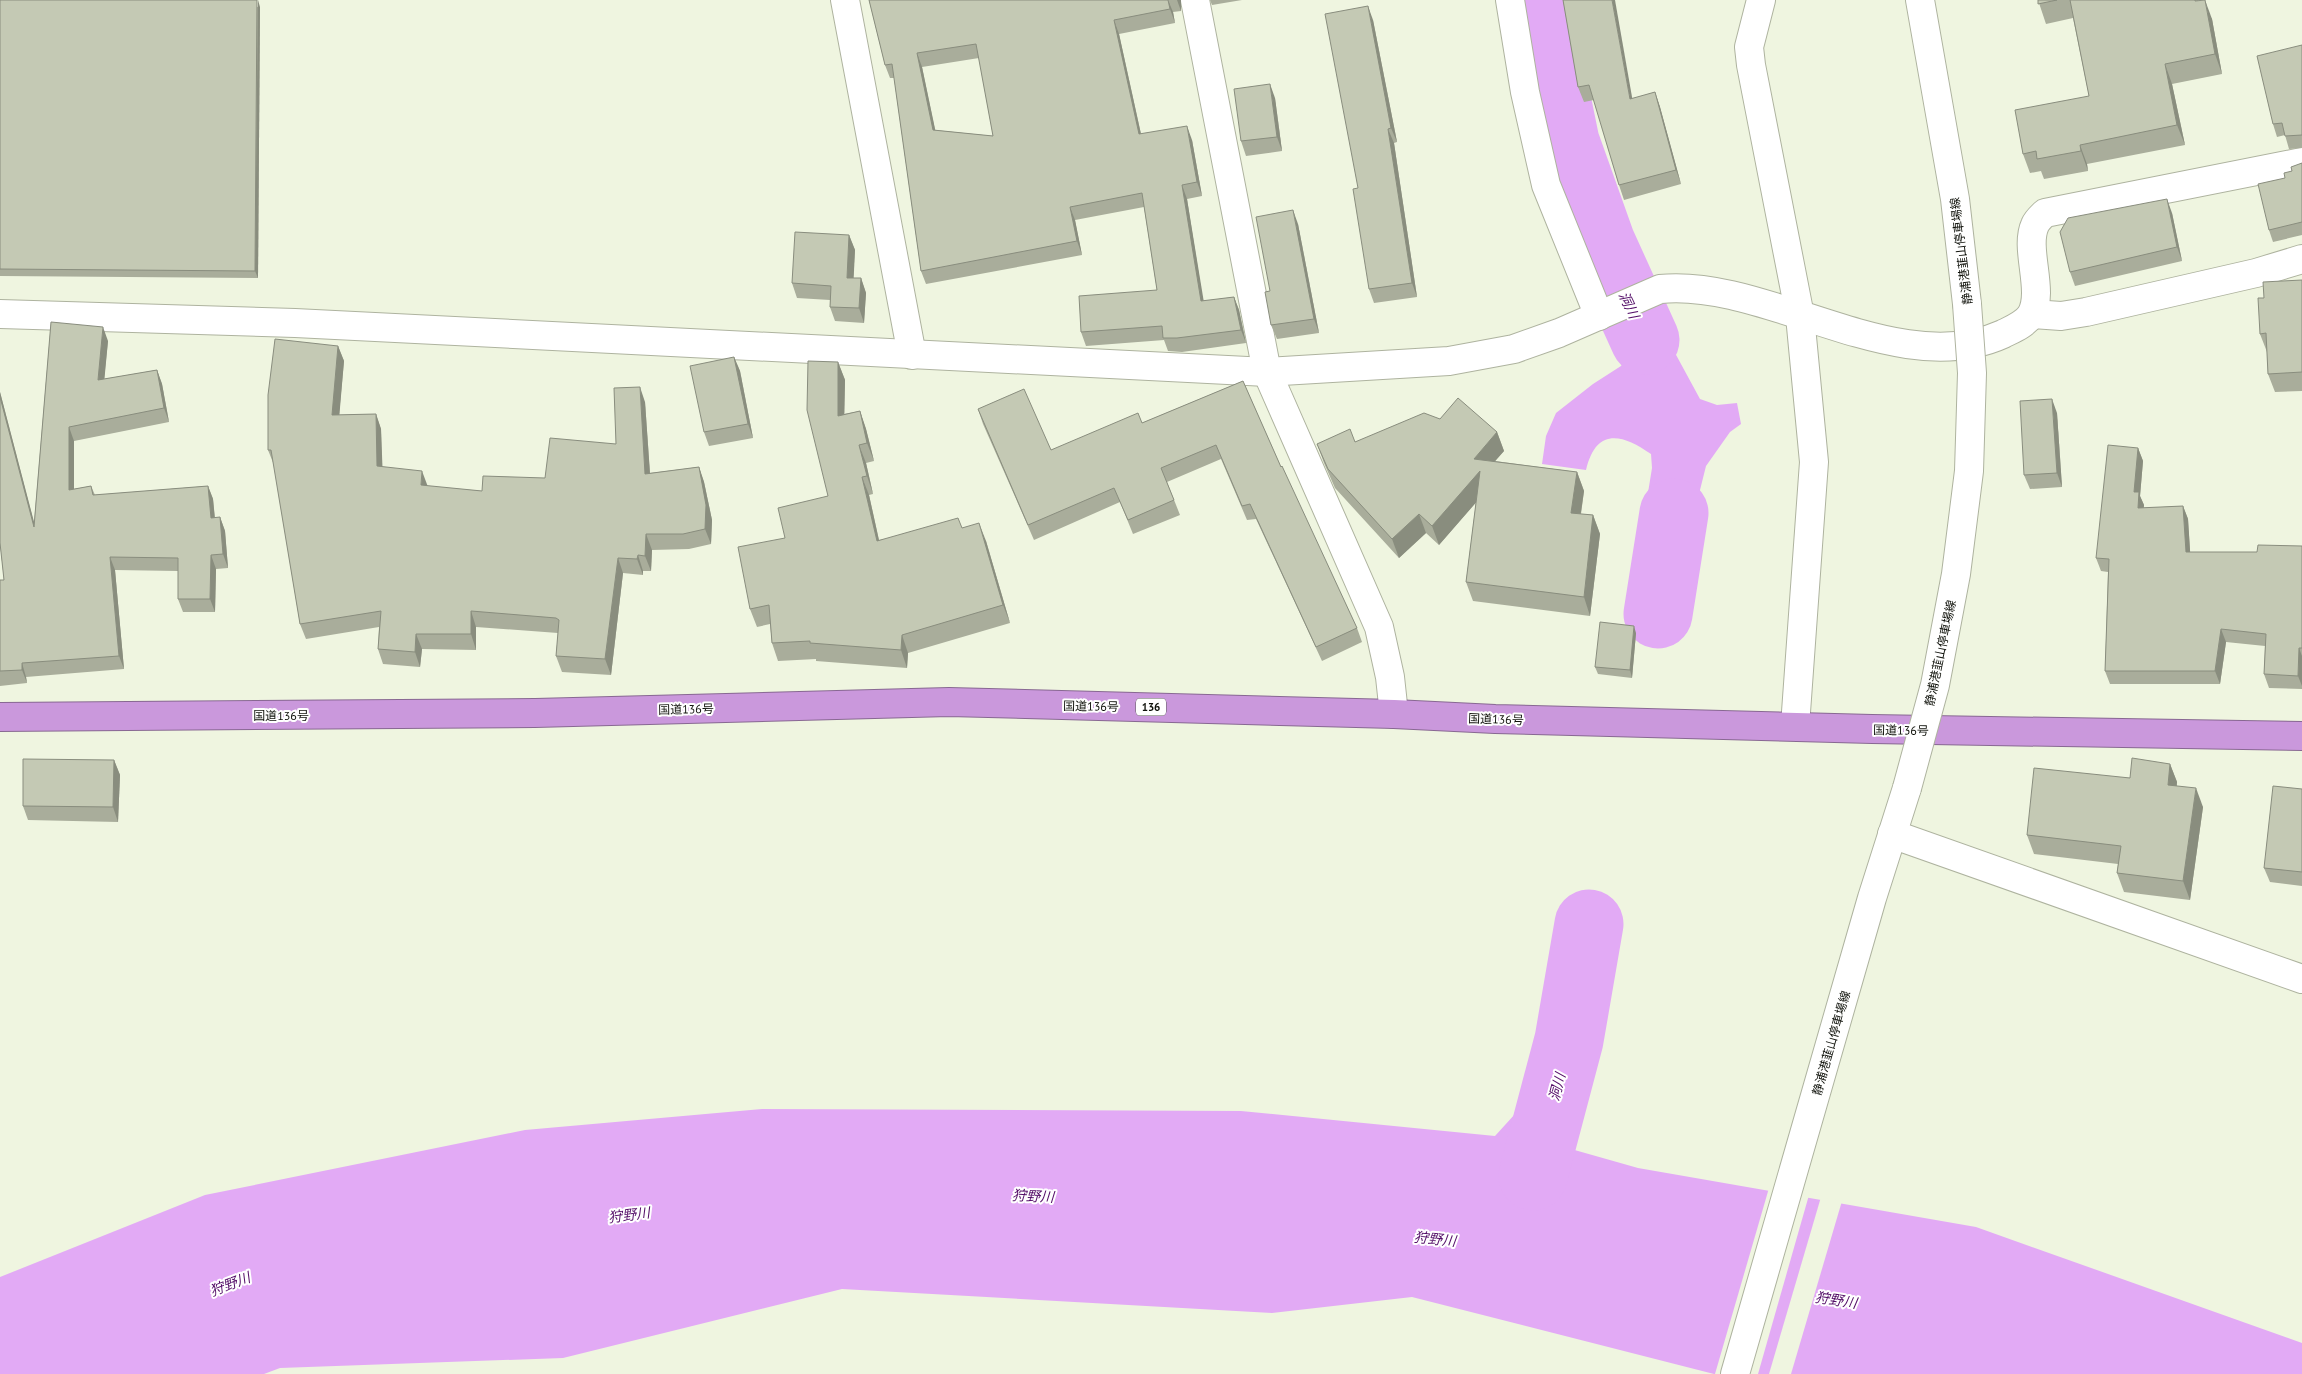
<svg xmlns="http://www.w3.org/2000/svg" width="2302" height="1374" font-family="'PT Sans','Noto Sans JP',sans-serif">
  <style>
    .water { fill: #e2aaf5 }
    .pier { fill: #eff5e0 }
    .lines { fill: none; stroke-linecap: round; stroke-linejoin: round }
    .river { stroke: #e2aaf5; stroke-width: 69 }
    .street-casing { stroke: #aeb39f; stroke-width: 30 }
    .secondary-casing { stroke: #aeb39f; stroke-width: 30 }
    .highway-casing { stroke: #886892; stroke-width: 30 }
    .street { stroke: #fff; stroke-width: 28 }
    .secondary { stroke: #fff; stroke-width: 28 }
    .highway { stroke: #ca98dc; stroke-width: 28 }
    .secondary-bridge-casing { stroke: #aeb39f; stroke-width: 30; stroke-linecap: butt }
    .secondary-bridge { stroke: #fff; stroke-width: 28 }
    .wall { fill: #a9ad9b; fill-rule: evenodd }
    .shaded-wall { fill: #898d7e }
    .building { fill: #c4c9b4; stroke: #898d7e; fill-rule: evenodd }
    .labels { text-anchor: middle; dominant-baseline: central; stroke-width: 4; stroke-linejoin: round; paint-order: stroke }
    .shield { fill: #fff; stroke: #565853; stroke-width: 1 }
    .shield-label { font-size: 11px; font-weight: bold; fill: #0e1009 }
    .street-label { font-size: 12px; fill: #0e1009; stroke: #fff }
    .water-label { font-size: 14px; font-style: italic; fill: #530d67; stroke: #fff }
  </style>
  <rect width="100%" height="100%" fill="#eff5e0"/>
  <g class="water">
    <path d="M1618 248 1700 399 1717 405 1737 403 1741 424 1730 432 1706 466 1699 494 1683 609 1630 604 1652 468 1651 454C1621 433 1596 428 1586 470L1542 464 1546 436 1556 413 1593 384 1621 366 1629 355 1628 328 1592 261Z"/>
    <path d="M1538 1079 1565 1085 1564 1108 1571 1149 1638 1168 1976 1227 2302 1343V1374H1714L1412 1297 1272 1313 842 1289 563 1358 280 1368 264 1374H0V1277L205 1195 525 1130 762 1109 1241 1111 1495 1136 1515 1114Z"/>
  </g>
  <g class="pier">
    <path d="M1769 1188 1809 1195 1758 1374H1715Z"/>
    <path d="M1821 1197 1842 1201 1791 1374H1769Z"/>
  </g>
  <g class="lines">
    <g class="river">
      <path d="M1536 0 1565 142 1601 243 1645 340"/>
      <path d="M1658 614 1674 513"/>
      <path d="M1533 1176 1569 1040 1589 924"/>
    </g>
    <defs>
      <g id="street">
        <path d="M845 0 912 355"/>
        <path d="M1195 0 1267 372 1379 627 1390 677 1394 714"/>
        <path d="M1510 0 1525 92 1546 185 1599 316"/>
        <path d="M0 314 295 323 1267 372 1449 361 1514 349 1559 333 1660 289C1767 278 1898 382 2003 334 2013 329 2025 324 2031 315 2045 291 2024 249 2035 225 2037 220 2042 216 2045 213L2302 162"/>
        <path d="M2032 314 2061 316 2086 312 2256 273 2302 259"/>
        <path d="M1892 834 2302 979"/>
      </g>
      <g id="secondary">
        <path d="M1761 0 1749 47 1751 65 1800 316 1814 462 1795 726"/>
        <path d="M1920 0 1955 199 1967 304"/>
        <path d="M1735 1374 1872 898 1907 788"/>
      </g>
      <path id="highway" d="M0 717 535 713 949 702 1394 714 1495 719 1872 729 2302 736"/>
    </defs>
    <use href="#street" class="street-casing"/>
    <use href="#secondary" class="secondary-casing"/>
    <use href="#highway" class="highway-casing"/>
    <use href="#street" class="street"/>
    <use href="#secondary" class="secondary"/>
    <use href="#highway" class="highway"/>
    <defs>
      <path id="secondary-bridge" d="M1907 788 1935 685 1956 574 1969 471 1972 373 1967 304"/>
    </defs>
    <use href="#secondary-bridge" class="secondary-bridge-casing"/>
    <use href="#secondary-bridge" class="secondary-bridge"/>
  </g>
  <g class="wall">
    <path d="M0 0 260 7 258 278 0 276Z"/>
    <path d="M869 0H1181V11L1173 12 1175 23 1119 34 1141 134 1192 140 1202 196 1187 199 1203 301 1234 297 1239 310 1246 343 1182 352 1168 351 1164 340 1086 346 1081 332 1157 290 1144 207 1075 220 1082 255 926 284 921 271 894 78H890L885 65ZM979 58 993 136 935 130 922 67Z"/>
    <path d="M1210 0H1242L1212 5Z"/>
    <path d="M1563 0 1632 99 1655 92 1660 107 1681 184 1624 200 1619 185 1594 100 1584 102 1578 87Z"/>
    <path d="M2038 0H2198L2212 19 2222 74 2172 84 2185 145 2087 164 2088 171 2044 179 2041 171 2030 173 2023 154 2089 96 2073 18 2046 24Z"/>
    <path d="M1373 20 1397 142 1394 143 1417 297 1374 303 1369 289Z"/>
    <path d="M2302 45V148L2289 149 2285 135 2277 137 2273 124Z"/>
    <path d="M1275 98 1282 151 1246 156 1241 141Z"/>
    <path d="M2302 163V235L2273 242 2269 230 2285 178 2292 171Z"/>
    <path d="M2172 213 2182 261 2075 286 2070 272Z"/>
    <path d="M1298 224 1319 333 1277 339 1271 325 1270 291Z"/>
    <path d="M849 235 855 250 853 278H861L866 293 864 323 835 321 830 307V300L797 298 792 283Z"/>
    <path d="M2302 280V391L2275 392 2268 374 2267 352 2260 334 2264 298Z"/>
    <path d="M51 322 108 341 104 379 157 370 162 384 169 422 74 441V489L91 486 95 495 208 486 213 499 215 518 220 517 225 531 228 568 216 569 215 612H183L178 599V571L115 570 124 669 26 677 27 683 0 686V580H4L0 543V392L34 523Z"/>
    <path d="M338 346 344 361 339 415 376 414 381 429 382 467 427 486 482 491 545 478 616 444 645 402 650 473 699 467 704 482 712 520 711 544 689 549 652 550 651 571H643V575L623 573 611 675 562 672 556 656 558 633 476 627V650L422 649 420 667 383 664 378 649 379 627 306 639 300 624 274 465 268 450Z"/>
    <path d="M734 357 740 371 753 438 709 446 704 432Z"/>
    <path d="M838 362 845 380 844 414 860 411 866 429 874 461 866 463 873 494 869 495 879 540 962 528 986 541 1010 623 908 653 907 668 816 661V659L778 661 772 643 770 624 757 627 750 609 785 538 828 496Z"/>
    <path d="M1243 381 1281 467 1357 628 1362 642 1322 661 1256 519 1247 520 1221 459 1167 482 1180 515 1133 534 1120 502 1034 540 983 424 978 409 1051 450 1142 423Z"/>
    <path d="M2057 413 2062 487 2030 489 2024 475Z"/>
    <path d="M1440 419 1497 432 1504 451 1495 461 1577 472 1584 491 1581 514 1593 515 1600 534 1590 616 1473 601 1466 582 1476 502 1439 545 1426 533 1399 558 1335 488 1324 463 1317 444 1355 442Z"/>
    <path d="M2138 448 2143 461 2140 496 2144 505 2143 508 2183 506 2188 519 2190 552H2257L2302 546V689L2269 688 2264 674 2265 646 2226 642 2220 684H2110L2105 671 2108 572 2101 571 2096 558Z"/>
    <path d="M1636 633 1632 678 1598 674 1595 667Z"/>
    <path d="M114 760 120 775 118 822 28 820 23 806Z"/>
    <path d="M2170 764 2177 782V786L2203 807 2190 900 2124 892 2117 873 2118 864 2034 854 2027 835Z"/>
    <path d="M2302 789V886L2270 882 2264 868Z"/>
  </g>
  <g class="shaded-wall">
    <path d="M258 0 260 7 258 278 255 271Z"/>
    <path d="M1168 0 1173 12 1175 23 1170 9Z"/>
    <path d="M1177 0H1181V11Z"/>
    <path d="M1612 0H1615L1635 114 1630 99Z"/>
    <path d="M2205 0 2212 19 2222 74 2215 54Z"/>
    <path d="M1368 6 1373 20 1397 142 1391 128Z"/>
    <path d="M1114 20 1119 34 1144 148 1139 134Z"/>
    <path d="M917 53 922 67 938 143 933 130Z"/>
    <path d="M2165 64 2172 84 2185 145 2177 125Z"/>
    <path d="M1270 84 1275 98 1282 151 1277 137Z"/>
    <path d="M1655 92 1660 107 1681 184 1676 170Z"/>
    <path d="M1187 126 1192 140 1202 196 1197 182Z"/>
    <path d="M1388 129 1394 143 1417 297 1412 283Z"/>
    <path d="M2080 145 2087 164 2088 171 2081 151Z"/>
    <path d="M1182 185 1187 199 1206 315 1201 301Z"/>
    <path d="M2167 199 2172 213 2182 261 2177 247Z"/>
    <path d="M1070 207 1075 220 1082 255 1077 241Z"/>
    <path d="M1293 210 1298 224 1319 333 1314 319Z"/>
    <path d="M849 235 855 250 853 292 847 278Z"/>
    <path d="M861 278 866 293 864 323 859 308Z"/>
    <path d="M1234 297 1239 310 1246 343 1241 330Z"/>
    <path d="M103 327 108 341 103 394 98 380Z"/>
    <path d="M338 346 344 361 338 431 332 415Z"/>
    <path d="M734 357 740 371 753 438 748 424Z"/>
    <path d="M838 362 845 380 844 434 838 416Z"/>
    <path d="M157 370 162 384 169 422 164 408Z"/>
    <path d="M640 387 645 402 651 489 645 474Z"/>
    <path d="M0 392 39 541 34 527 0 397Z"/>
    <path d="M2052 399 2057 413 2062 487 2057 473Z"/>
    <path d="M860 411 866 429 874 461 867 443Z"/>
    <path d="M376 414 381 429 383 481 377 466Z"/>
    <path d="M69 427 74 441V503L69 490Z"/>
    <path d="M1497 432 1504 451 1482 476 1487 490 1439 545 1432 526 1474 459Z"/>
    <path d="M859 445 866 463 873 494 867 476Z"/>
    <path d="M2138 448 2143 461 2140 496 2144 505 2143 522 2138 508 2134 492Z"/>
    <path d="M699 467 704 482 712 520 711 544 705 529Z"/>
    <path d="M422 471 428 487 421 485Z"/>
    <path d="M1577 472 1584 491 1578 532 1571 513Z"/>
    <path d="M862 477 869 495 883 559 877 541Z"/>
    <path d="M208 486 213 499 216 532 211 518Z"/>
    <path d="M2183 506 2188 519 2191 565 2186 552Z"/>
    <path d="M1419 514 1426 533 1399 558 1392 539Z"/>
    <path d="M1593 515 1600 534 1590 616 1584 597Z"/>
    <path d="M220 517 225 531 228 568 223 554Z"/>
    <path d="M979 523 986 541 1010 623 1003 605Z"/>
    <path d="M646 534 652 550 651 571 645 556Z"/>
    <path d="M211 555 216 569 215 612 210 599Z"/>
    <path d="M638 555 643 571V575L637 559Z"/>
    <path d="M110 557 115 570 124 669 119 656Z"/>
    <path d="M618 558 623 573 611 675 605 659Z"/>
    <path d="M471 611 476 627V650L471 634Z"/>
    <path d="M1634 626 1636 633 1632 678 1630 670Z"/>
    <path d="M2221 629 2226 642 2220 684 2215 671Z"/>
    <path d="M416 634 422 649 420 667 415 652Z"/>
    <path d="M902 635 908 653 907 668 901 650Z"/>
    <path d="M2299 648 2302 656V686L2298 676Z"/>
    <path d="M22 663 26 677 27 683 22 670Z"/>
    <path d="M114 760 120 775 118 822 113 807Z"/>
    <path d="M2170 764 2177 782 2174 804 2168 785Z"/>
    <path d="M2196 788 2203 807 2190 900 2183 881Z"/>
  </g>
  <g class="building">
    <path d="M0 0H257L255 271 0 269Z"/>
    <path d="M869 0H1168L1170 9 1114 20 1139 134 1187 126 1197 182 1182 185 1201 301 1234 297 1241 330 1177 338H1163L1162 326 1081 332 1079 296 1157 290 1142 193 1070 207 1077 241 921 271 892 64 885 65ZM976 44 993 136 933 130 917 53Z"/>
    <path d="M1563 0H1612L1630 99 1655 92 1676 170 1619 185 1589 85 1578 87Z"/>
    <path d="M2038 0H2057L2038 4Z"/>
    <path d="M2070 0H2195V1L2205 0 2215 54 2165 64 2177 125 2080 145 2081 151 2037 159 2036 151 2023 154 2015 110 2089 96Z"/>
    <path d="M1368 6 1391 128 1388 129 1412 283 1369 289 1353 189 1358 188 1325 14Z"/>
    <path d="M2302 45V135L2285 136 2282 123 2273 124 2257 56Z"/>
    <path d="M1270 84 1277 137 1241 141 1234 89Z"/>
    <path d="M2302 163V222L2269 230 2258 184 2285 178 2284 173 2292 171 2291 167Z"/>
    <path d="M2167 199 2177 247 2070 272 2060 232 2068 218Z"/>
    <path d="M1293 210 1314 319 1271 325 1265 292 1270 291 1256 217Z"/>
    <path d="M795 232 849 235 847 278H861L859 308 830 307 831 286 792 283Z"/>
    <path d="M2302 280V372L2268 374 2266 333 2260 334 2258 298H2264L2263 282Z"/>
    <path d="M51 322 103 327 98 380 157 370 164 408 69 427V490L91 486 93 495 208 486 211 518 220 517 223 554 211 555 210 599H178V558L110 557 119 656 22 663V670L0 671V580H4L0 543V397L34 527Z"/>
    <path d="M275 339 338 346 332 415 376 414 377 466 422 471 421 485 482 491 483 476 545 478 550 438 616 444 614 388 640 387 645 474 699 467 706 505 705 529 683 534H646L645 556 638 555 637 559 618 558 605 659 556 656 559 620 556 618 471 611V634H416L415 652 378 649 381 611 300 624 271 450H268V395Z"/>
    <path d="M734 357 748 424 704 432 690 366Z"/>
    <path d="M808 361 838 362V416L860 411 867 443 859 445 867 476 862 477 877 541 958 518 962 528 979 523 1003 605 902 635 901 650 810 643V641L772 643 769 605 750 609 738 547 785 538 778 508 828 496 807 410Z"/>
    <path d="M1243 381 1281 467 1282 466 1357 628 1316 647 1250 504 1242 506 1216 445 1161 468 1174 500 1128 520 1114 488 1028 525 978 409 1024 389 1051 450 1138 413 1142 423Z"/>
    <path d="M1458 398 1497 432 1474 459 1577 472 1571 513 1593 515 1584 597 1466 582 1480 471 1432 526 1419 514 1392 539 1328 469 1317 444 1350 429 1355 442 1424 413 1440 419Z"/>
    <path d="M2052 399 2057 473 2024 475 2020 401Z"/>
    <path d="M2108 445 2138 448 2134 492H2139L2138 508 2183 506 2186 552H2257L2258 545 2302 546V648H2299L2298 676 2264 674 2266 634 2221 629 2215 671H2105L2109 559 2096 558Z"/>
    <path d="M1600 622 1634 626 1630 670 1595 667Z"/>
    <path d="M2132 758 2170 764 2168 785 2196 788 2183 881 2117 873 2121 846 2027 835 2034 768 2130 778Z"/>
    <path d="M23 759 114 760 113 807 23 806Z"/>
    <path d="M2273 786 2302 789V872L2264 868Z"/>
  </g>
  <g class="labels">
    <rect class="shield" x="1136" y="698.5" width="30" height="17" rx="4"/>
    <g class="shield-label">
      <text x="1151" y="707">136</text>
    </g>
    <g class="street-label">
      <text transform="translate(1961 251) rotate(-97)">静浦港韮山停車場線</text>
      <text transform="translate(1940 653) rotate(-78)">静浦港韮山停車場線</text>
      <text transform="translate(1091 706) rotate(1)">国道136号</text>
      <text transform="translate(686 709) rotate(-1)">国道136号</text>
      <text x="281" y="715">国道136号</text>
      <text transform="translate(1496 719) rotate(2)">国道136号</text>
      <text transform="translate(1901 730) rotate(1)">国道136号</text>
      <text transform="translate(1831 1043) rotate(-74)">静浦港韮山停車場線</text>
    </g>
    <g class="water-label">
      <text transform="translate(1629 305) rotate(65)">洞川</text>
      <text transform="translate(1557 1087) rotate(-75)">洞川</text>
      <text transform="translate(1033 1196) rotate(3)">狩野川</text>
      <text transform="translate(629 1215) rotate(-7)">狩野川</text>
      <text transform="translate(1435 1239) rotate(6)">狩野川</text>
      <text transform="translate(230 1284) rotate(-21)">狩野川</text>
      <text transform="translate(1836 1300) rotate(9)">狩野川</text>
    </g>
  </g>
</svg>
